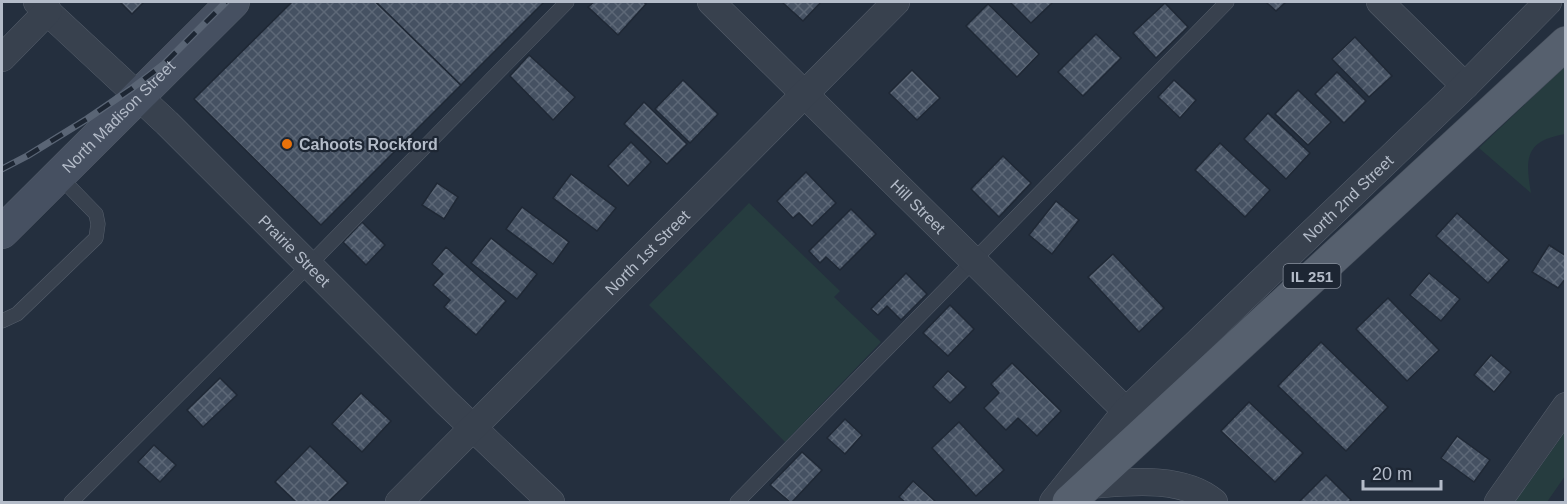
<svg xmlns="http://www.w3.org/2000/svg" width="1567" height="504" font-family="Arial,sans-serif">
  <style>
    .green { fill: #263c3f }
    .building { fill: url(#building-cross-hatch); stroke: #1f2835; stroke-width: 1.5 }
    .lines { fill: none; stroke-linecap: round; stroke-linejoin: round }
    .lane-casing { stroke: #565f6c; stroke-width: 15 }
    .street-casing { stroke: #565f6c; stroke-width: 28 }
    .secondary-casing { stroke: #565f6c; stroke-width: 34 }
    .primary-casing { stroke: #414a57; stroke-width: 34 }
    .lane { stroke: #38414e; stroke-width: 14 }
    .street { stroke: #38414e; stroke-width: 27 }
    .secondary { stroke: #465061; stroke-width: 33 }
    .primary { stroke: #56606e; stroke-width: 33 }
    .rail-casing { stroke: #5a6575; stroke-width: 7 }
    .rail { stroke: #1d2633; stroke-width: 4.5; stroke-dasharray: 14; stroke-linecap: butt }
    .food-dot { fill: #e8710a; stroke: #1d2633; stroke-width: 2 }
    .labels { text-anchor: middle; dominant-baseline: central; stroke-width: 4.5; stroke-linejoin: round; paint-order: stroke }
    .shield { fill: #1d2633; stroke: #878f9c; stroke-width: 1.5 }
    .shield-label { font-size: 15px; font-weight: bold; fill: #b4bcc9 }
    .street-label { font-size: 16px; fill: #b4bcc9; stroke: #1d2633 }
    .poi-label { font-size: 16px; font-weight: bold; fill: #b4bcc9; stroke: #1d2633; text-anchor: start }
  </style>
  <defs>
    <pattern id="building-cross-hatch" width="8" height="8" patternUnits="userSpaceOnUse" patternTransform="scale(1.5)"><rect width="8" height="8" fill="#455162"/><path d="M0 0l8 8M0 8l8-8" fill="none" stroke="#5d6877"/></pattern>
  </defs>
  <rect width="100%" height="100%" fill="#242f3e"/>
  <g class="green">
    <path d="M1565 66V134C1525 141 1525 158 1531 193L1479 148Z"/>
    <path d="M749 203 840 291 834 297 881 342 785 442 649 305Z"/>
    <path d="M1565 432V476L1547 502H1515Z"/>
  </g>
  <g class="building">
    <path d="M120 2H144L132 14Z"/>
    <path d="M292 2H376L461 85 321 225 194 99Z"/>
    <path d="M376 2H544L461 85Z"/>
    <path d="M594 2H643L646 4 618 35 588 7Z"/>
    <path d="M782 2H821L803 21Z"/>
    <path d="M1010 2H1053L1031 23Z"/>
    <path d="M1266 2H1286L1276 11Z"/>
    <path d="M1165 3 1188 27 1156 58 1133 33Z"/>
    <path d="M988 4 1039 54 1017 77 966 26Z"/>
    <path d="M1096 34 1121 58 1083 96 1058 72Z"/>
    <path d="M1355 37 1392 76 1369 97 1332 59Z"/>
    <path d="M529 55 575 97 553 120 510 76Z"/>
    <path d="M912 70 940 98 917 120 889 93Z"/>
    <path d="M1337 72 1366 101 1344 123 1315 94Z"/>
    <path d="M683 80 718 114 690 143 655 109Z"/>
    <path d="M1174 80 1196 100 1180 118 1158 97Z"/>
    <path d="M1298 90 1331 122 1308 145 1275 114Z"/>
    <path d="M644 102 687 144 667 164 624 124Z"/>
    <path d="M1268 113 1310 153 1286 179 1244 139Z"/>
    <path d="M631 142 651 162 628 186 608 166Z"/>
    <path d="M1220 143 1270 190 1245 217 1195 170Z"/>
    <path d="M1003 156 1031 183 999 217 971 189Z"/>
    <path d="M806 172 836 203 812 226 799 213 793 218 777 201Z"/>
    <path d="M571 174 616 208 597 231 553 198Z"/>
    <path d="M437 183 458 197 444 219 422 205Z"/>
    <path d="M1056 201 1079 220 1052 254 1029 235Z"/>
    <path d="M522 207 569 242 553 264 506 229Z"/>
    <path d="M851 209 876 234 840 270 826 257 820 263 809 251Z"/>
    <path d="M1457 213 1509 260 1488 283 1436 236Z"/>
    <path d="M362 222 385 245 366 265 343 242Z"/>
    <path d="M491 238 537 274 517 299 471 263Z"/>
    <path d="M1549 245 1566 256V278L1558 288 1532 272Z"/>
    <path d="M446 247 506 301 476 335 444 307 450 300 433 285 443 274 432 264Z"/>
    <path d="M1113 254 1164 308 1139 332 1088 277Z"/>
    <path d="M906 273 927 294 901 320 887 306 878 315 871 309Z"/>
    <path d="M1429 273 1460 299 1441 321 1410 295Z"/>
    <path d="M1388 298 1439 350 1407 381 1356 329Z"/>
    <path d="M950 305 974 329 948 356 923 333Z"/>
    <path d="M1321 342 1388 407 1346 451 1278 386Z"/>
    <path d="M1491 355 1511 372 1494 392 1474 375Z"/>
    <path d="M1012 363 1061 411 1037 436 1018 418 1006 430 984 408 999 393 991 384Z"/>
    <path d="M948 371 966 387 950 403 933 387Z"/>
    <path d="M220 378 237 395 203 427 187 410Z"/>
    <path d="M361 393 391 421 362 452 332 424Z"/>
    <path d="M1249 402 1303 453 1275 482 1221 431Z"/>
    <path d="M845 419 862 435 845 454 827 438Z"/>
    <path d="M959 422 1004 470 976 496 932 448Z"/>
    <path d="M1457 436 1490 460 1474 482 1441 458Z"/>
    <path d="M154 445 176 465 160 482 138 462Z"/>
    <path d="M310 446 348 483 328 502H296L275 482Z"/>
    <path d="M802 452 822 470 792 502H790L770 485Z"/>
    <path d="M1326 475 1351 500 1349 502H1299Z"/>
    <path d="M913 481 936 502H905L899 497Z"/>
  </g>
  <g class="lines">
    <defs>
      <g id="lane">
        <path d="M2 321 17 314 96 238 98 224 96 214 59 176"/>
        <path d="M71 502 309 265 567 2"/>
        <path d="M737 502 1227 2"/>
      </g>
      <g id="street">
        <path id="s1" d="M37 2 167 123 447 403 551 502"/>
        <path id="s2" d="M711 2 1126 411"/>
        <path d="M1380 2 1465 86"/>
        <path d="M2 58 48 11"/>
        <path d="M1088 485C1127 482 1182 475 1214 502"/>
        <path id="s3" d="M399 502 896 2"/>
        <path id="s4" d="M1053 502 1126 411 1465 86 1548 2"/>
        <path d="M1498 502 1566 406"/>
      </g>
      <g id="secondary">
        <path id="s5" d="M2 232 233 2"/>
      </g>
      <path id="primary" d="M1069 502 1566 43"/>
    </defs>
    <use href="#lane" class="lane-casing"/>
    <use href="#street" class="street-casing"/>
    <use href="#secondary" class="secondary-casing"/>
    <use href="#primary" class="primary-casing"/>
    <use href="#lane" class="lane"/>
    <use href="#street" class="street"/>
    <use href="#secondary" class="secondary"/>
    <use href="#primary" class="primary"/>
    <defs>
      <path id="rail" d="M2 169 27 156 87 119 131 89 164 64 226 2"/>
    </defs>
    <use href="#rail" class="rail-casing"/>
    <use href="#rail" class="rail"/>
  </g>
  <circle class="food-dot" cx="287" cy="144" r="6"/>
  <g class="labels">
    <rect class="shield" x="1283.5" y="264" width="57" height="24" rx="4.5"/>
    <g class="shield-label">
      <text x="1312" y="276">IL 251</text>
    </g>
    <g class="street-label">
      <text stroke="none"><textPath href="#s5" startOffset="164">North Madison Street</textPath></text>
      <text stroke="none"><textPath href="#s4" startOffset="424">North 2nd Street</textPath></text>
      <text stroke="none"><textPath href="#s2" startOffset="291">Hill Street</textPath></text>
      <text stroke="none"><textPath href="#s1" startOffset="358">Prairie Street</textPath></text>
      <text stroke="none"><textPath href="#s3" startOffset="352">North 1st Street</textPath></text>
    </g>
    <g class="poi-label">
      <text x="299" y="144">Cahoots Rockford</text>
    </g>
  </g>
  <rect width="1567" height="504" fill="none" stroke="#b4bcc9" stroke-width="6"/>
  <path d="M1363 480v9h78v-9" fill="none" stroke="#b4bcc9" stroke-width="3"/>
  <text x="1372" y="480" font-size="18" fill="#b4bcc9" stroke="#1d2633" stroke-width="4.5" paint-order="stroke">20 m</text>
</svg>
